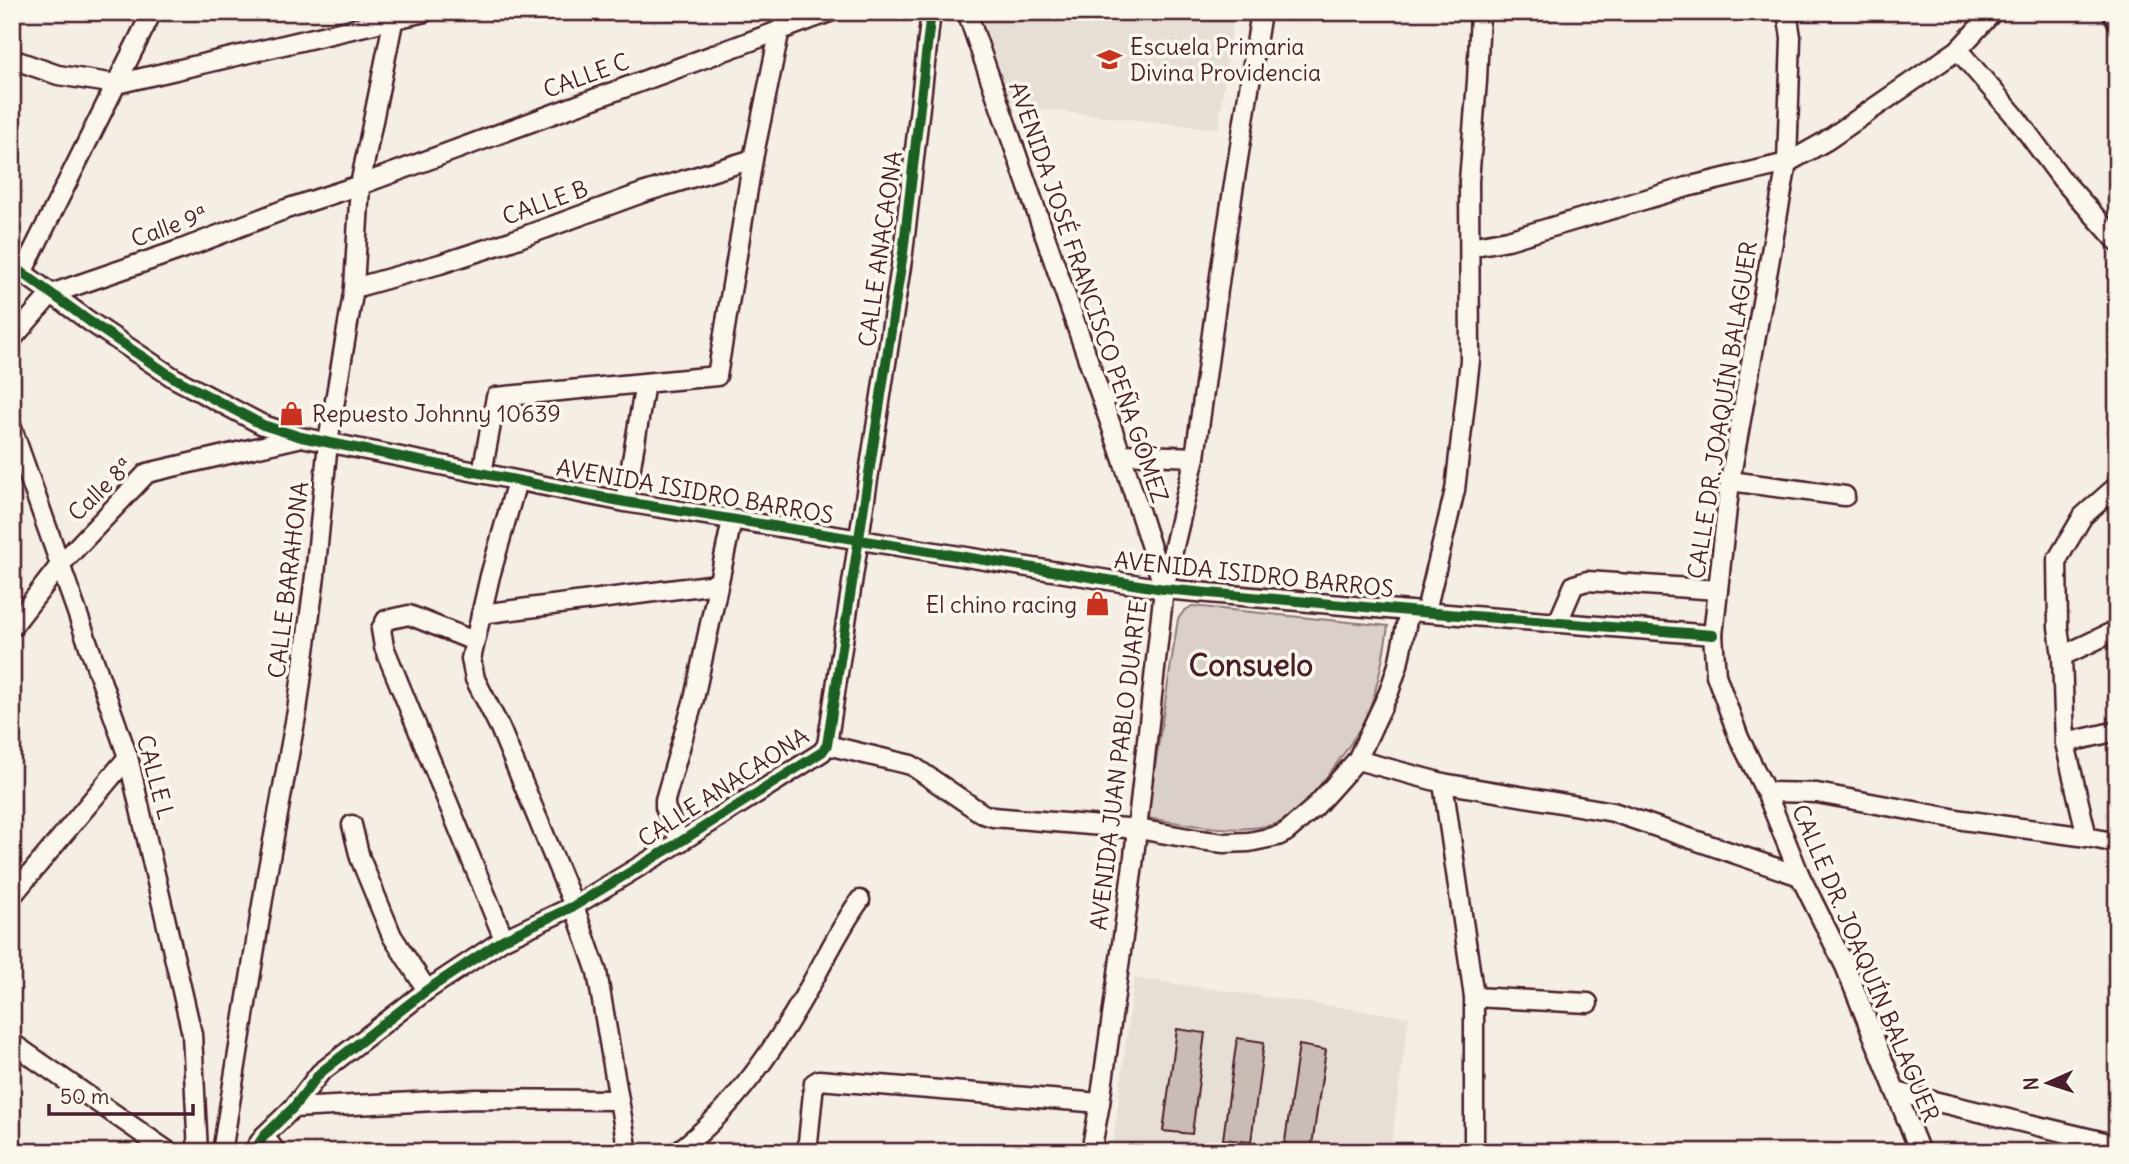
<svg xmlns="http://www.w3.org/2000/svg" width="2129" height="1164" font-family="Delius,sans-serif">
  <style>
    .built { fill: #e7dfd6 }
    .green { fill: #dbd0c9; stroke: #92787a; stroke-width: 2 }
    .building { fill: #cabbb6; stroke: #4a1f2b; stroke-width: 2 }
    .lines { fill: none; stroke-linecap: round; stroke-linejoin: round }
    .minor-casing { stroke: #4a1f2b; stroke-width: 23 }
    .minor { stroke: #fbf7ec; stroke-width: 18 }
    .cycleway-casing { stroke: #fbf7ec; stroke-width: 15 }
    .cycleway { stroke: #1b5e20; stroke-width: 10 }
    .labels { text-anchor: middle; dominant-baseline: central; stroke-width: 7; stroke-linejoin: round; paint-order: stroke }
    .poi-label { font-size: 23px; fill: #4a1f2b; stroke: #fbf7ec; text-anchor: start }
    .street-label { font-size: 23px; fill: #4a1f2b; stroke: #fbf7ec }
    .district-label { font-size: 30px; font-weight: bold; fill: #4a1f2b; stroke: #fbf7ec }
  </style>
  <rect width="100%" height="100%" fill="#f4eee4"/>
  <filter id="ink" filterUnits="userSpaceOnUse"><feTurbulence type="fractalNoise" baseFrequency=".0143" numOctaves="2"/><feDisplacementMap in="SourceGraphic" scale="14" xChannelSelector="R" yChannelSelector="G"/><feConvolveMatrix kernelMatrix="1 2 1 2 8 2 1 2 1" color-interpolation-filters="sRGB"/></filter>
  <g filter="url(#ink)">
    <g class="built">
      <path d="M976 12H1234L1218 129 1010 106Z"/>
      <path d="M1134 978 1409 1017 1390 1152H1112Z"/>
    </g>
    <path class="green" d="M1192 606 1388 626C1384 654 1379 683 1369 710 1359 737 1303 816 1275 824 1234 835 1189 824 1147 818L1178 619 1184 611Z"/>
    <g class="building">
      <path d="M1177 1029 1205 1033 1192 1134 1163 1131Z"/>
      <path d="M1237 1038 1264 1042 1251 1142 1223 1139Z"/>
      <path d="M1299 1045 1326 1050 1311 1152 1284 1148Z"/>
    </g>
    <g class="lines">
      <defs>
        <g id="minor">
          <path d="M967 12 1121 454 1164 588"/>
          <path d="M1787 12 1791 37 1787 163 1730 481 1713 635 1716 675 1739 738 1766 792 1800 876 1845 966 1920 1152"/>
          <path d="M2112 12 2117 21"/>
          <path d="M1958 50 2015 116 2061 178 2117 241"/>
          <path d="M12 59 58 75 116 84 425 12"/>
          <path d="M1470 247 1508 240 1687 187 1787 163 1826 141 1958 50 1993 12"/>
          <path d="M12 265 89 321 174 378 263 425 301 437 625 502 1164 589 1409 611 1713 635"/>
          <path d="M22 273 152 12"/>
          <path d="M354 288 440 264 511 241 642 193 753 159"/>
          <path d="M12 339 51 294 182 249 286 209 360 185 830 12"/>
          <path d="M12 428 128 757 192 1034 198 1152"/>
          <path d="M1121 454 1195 457"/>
          <path d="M482 473 496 397 717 376 753 159 780 29"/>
          <path d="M517 481 490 576 471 659 475 679 500 728 574 906 597 972 628 1152"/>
          <path d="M1730 481 1845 496"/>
          <path d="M625 502 645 383"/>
          <path d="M1426 611 1455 490 1470 360 1469 181 1477 81 1480 12"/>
          <path d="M481 614 717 584"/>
          <path d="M1558 622 1574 585 1587 581 1718 590"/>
          <path d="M12 627 60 565 147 473 298 438"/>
          <path d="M474 641 409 615 386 620 381 629 384 647 504 939"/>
          <path d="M2062 656 2117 630"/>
          <path d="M2065 743 2117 731"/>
          <path d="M827 745 911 765 983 814 993 817 1138 829 1200 840 1224 843 1249 842 1278 836 1286 832 1314 808 1357 760 1389 692 1398 665 1409 611"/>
          <path d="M1357 760 1443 783 1613 812 1800 876"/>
          <path d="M1443 783 1474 997V1152"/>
          <path d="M1766 792 1817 793 1963 820 2087 837 2117 843"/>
          <path d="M352 825 360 858 392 936 427 990"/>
          <path d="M2087 837 2065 743 2062 656 2058 627 2057 560 2083 516 2117 486"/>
          <path d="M680 842 665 807V800L694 699 732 520"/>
          <path d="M12 896 128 757"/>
          <path d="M1474 997 1588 1003"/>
          <path d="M12 1043 169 1152"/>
          <path d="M1896 1092 2117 1145"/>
          <path d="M293 1108 476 1099 618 1100"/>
          <path d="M264 1136 276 1152"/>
          <path d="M222 1152 267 874 297 711 315 576 328 442 354 288 360 185 395 12"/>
          <path d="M253 1152 264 1136 293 1108 320 1073 427 990 504 939 574 906 680 842 822 752 827 745 903 253 931 12"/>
          <path d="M677 1152C735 1108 776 1047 811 984 827 956 841 926 860 900"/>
          <path d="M807 1152 814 1083 819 1080 1100 1103"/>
          <path d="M1091 1152 1100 1103 1133 865 1164 589 1195 457 1222 261 1261 12"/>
        </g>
      </defs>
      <use href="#minor" class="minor-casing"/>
      <use href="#minor" class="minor"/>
      <defs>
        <g id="cycleway">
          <path d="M12 265 89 321 174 378 263 425 301 437 625 502 1164 589 1409 611 1713 635"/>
          <path d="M253 1152 264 1136 293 1108 320 1073 427 990 504 939 574 906 680 842 822 752 827 745 903 253 931 12"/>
        </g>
      </defs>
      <use href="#cycleway" class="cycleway-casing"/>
      <use href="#cycleway" class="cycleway"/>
    </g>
  </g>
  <defs>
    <symbol id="school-bare" viewBox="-9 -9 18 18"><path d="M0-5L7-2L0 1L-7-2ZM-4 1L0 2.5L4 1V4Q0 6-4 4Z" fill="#c8321e" stroke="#fbf7ec" stroke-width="2.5" paint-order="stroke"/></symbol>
    <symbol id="shop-bare" viewBox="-9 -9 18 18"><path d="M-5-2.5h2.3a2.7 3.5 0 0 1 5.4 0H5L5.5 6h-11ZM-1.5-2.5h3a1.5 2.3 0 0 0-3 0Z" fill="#c8321e" stroke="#fbf7ec" stroke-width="2.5" paint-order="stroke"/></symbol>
  </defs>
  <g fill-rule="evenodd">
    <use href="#school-bare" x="1092" y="42" width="35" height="35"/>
    <use href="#shop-bare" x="274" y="396" width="35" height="35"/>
    <use href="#shop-bare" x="1080" y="586" width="35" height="35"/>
  </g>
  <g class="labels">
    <g class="poi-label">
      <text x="1130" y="46">Escuela Primaria<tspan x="1130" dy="26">Divina Providencia</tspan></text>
      <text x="312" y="413">Repuesto Johnny 10639</text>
      <text x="1077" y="604" text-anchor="end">El chino racing</text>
    </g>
    <g class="street-label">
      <text transform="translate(586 75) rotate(-20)">CALLE C</text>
      <text transform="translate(545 202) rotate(-20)">CALLE B</text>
      <text transform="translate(169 226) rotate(-20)">Calle 9ª</text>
      <text transform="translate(880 249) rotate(-82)">CALLE ANACAONA</text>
      <text transform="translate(1089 292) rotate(71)">AVENIDA JOSÉ FRANCISCO PEÑA GÓMEZ</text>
      <text transform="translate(1722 410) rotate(-81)">CALLE DR. JOAQUÍN BALAGUER</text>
      <text transform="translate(100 489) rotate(-44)">Calle 8ª</text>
      <text transform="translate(695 491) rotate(10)">AVENIDA ISIDRO BARROS</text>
      <text transform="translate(1254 574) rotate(6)">AVENIDA ISIDRO BARROS</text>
      <text transform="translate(288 580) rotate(-83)">CALLE BARAHONA</text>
      <text transform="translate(1118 765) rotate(-83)">AVENIDA JUAN PABLO DUARTE</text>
      <text transform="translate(156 777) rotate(75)">CALLE L</text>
      <text transform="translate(723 787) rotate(-33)">CALLE ANACAONA</text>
      <text transform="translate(1866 963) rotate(67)">CALLE DR. JOAQUÍN BALAGUER</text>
    </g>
    <g class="district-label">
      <text x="1251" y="665">Consuelo</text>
    </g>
  </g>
  <rect width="2129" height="1164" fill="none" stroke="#fbf7ec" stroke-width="42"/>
  <rect x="21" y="21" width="2087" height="1122" fill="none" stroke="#4a1f2b" stroke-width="2.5" filter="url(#ink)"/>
  <g transform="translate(2048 1083) rotate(267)" stroke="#fbf7ec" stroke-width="5" paint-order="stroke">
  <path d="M0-5L12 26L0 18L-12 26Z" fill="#4a1f2b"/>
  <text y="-10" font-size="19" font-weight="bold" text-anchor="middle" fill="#4a1f2b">N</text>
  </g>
  <path d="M49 1104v10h144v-10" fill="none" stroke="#4a1f2b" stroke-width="3.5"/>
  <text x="60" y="1104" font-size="21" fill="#4a1f2b" stroke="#fbf7ec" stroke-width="5" paint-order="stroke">50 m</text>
</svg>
